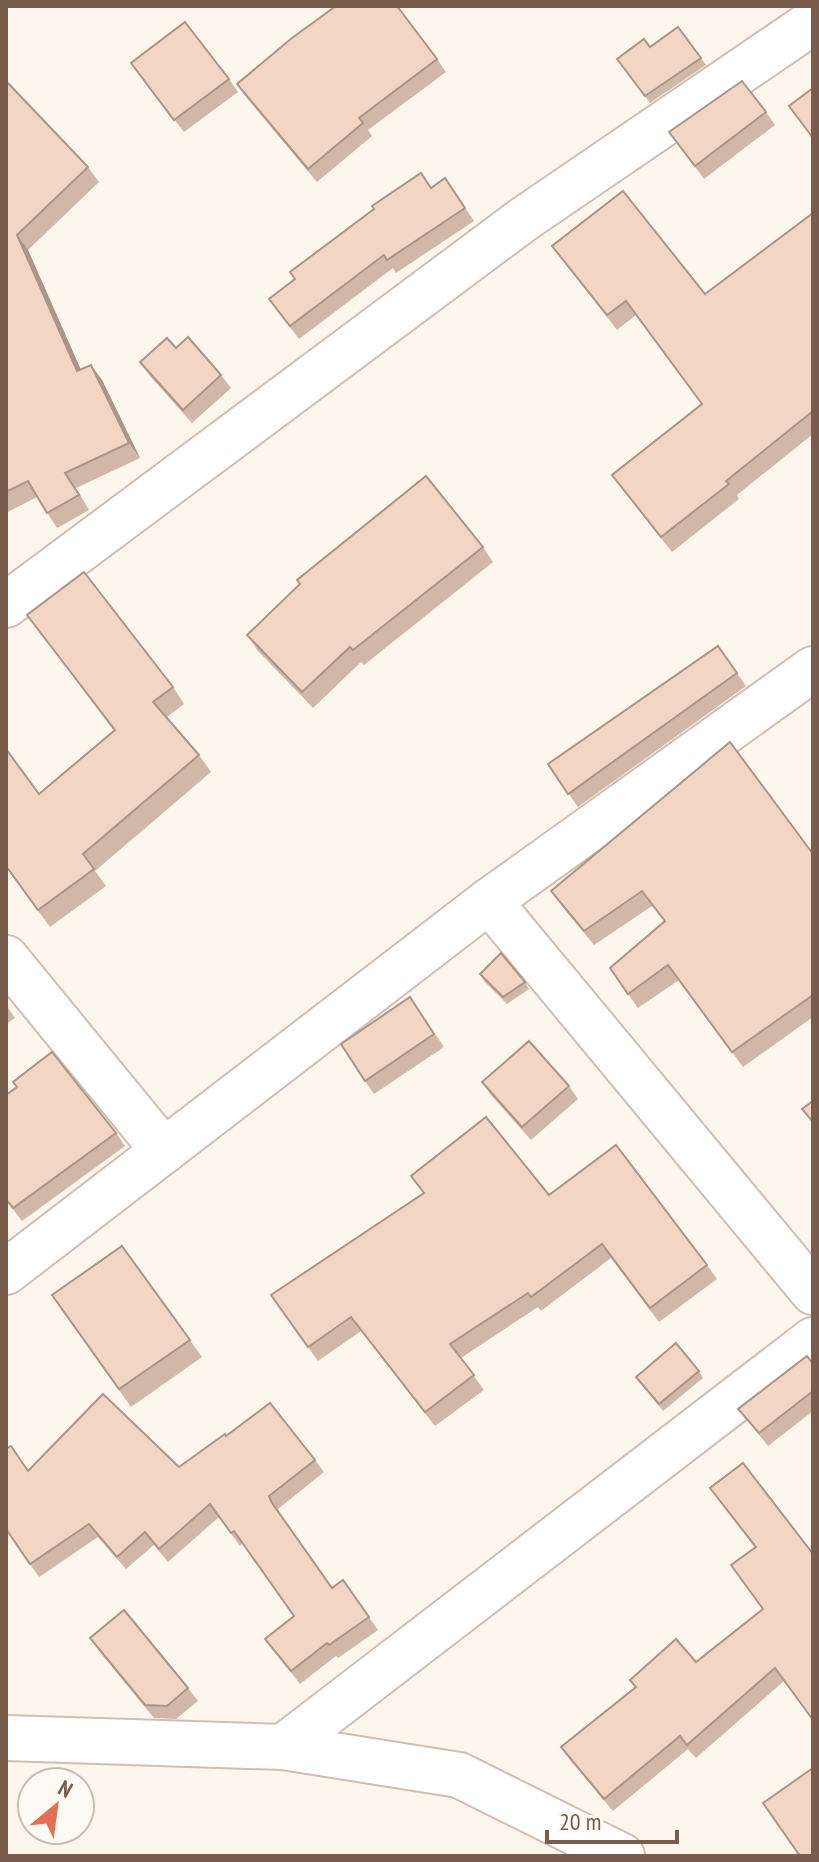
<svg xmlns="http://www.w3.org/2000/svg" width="819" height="1862" font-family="'PT Sans Narrow',sans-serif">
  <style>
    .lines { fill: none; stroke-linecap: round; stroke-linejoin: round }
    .minor-casing { stroke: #d1beb0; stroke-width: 48 }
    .minor { stroke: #fff; stroke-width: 44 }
    .wall { fill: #d1b7a8 }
    .shaded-wall { fill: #aa9588 }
    .building { fill: #f3d5c3; stroke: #aa9588; stroke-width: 2 }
  </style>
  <rect width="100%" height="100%" fill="#fdf6ec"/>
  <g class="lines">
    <defs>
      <g id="minor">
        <path d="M6 605 524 219 813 22"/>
        <path d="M489 901 813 1292"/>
        <path d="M6 958 164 1151"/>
        <path d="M6 1272 489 901 813 669"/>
        <path d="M6 1738 283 1747 459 1775 622 1856"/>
        <path d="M283 1747 813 1340"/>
      </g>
    </defs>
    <use href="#minor" class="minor-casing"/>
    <use href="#minor" class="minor"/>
  </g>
  <g class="wall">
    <path d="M678 27 706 65 650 103 617 59 650 47Z"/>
    <path d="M437 59 446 72 368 130 372 136 317 182 246 97 237 84Z"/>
    <path d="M131 63 229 79 238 92 184 132Z"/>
    <path d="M6 81 88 167 99 182 28 250 81 370 102 380 140 458 76 488 89 510 57 528 37 497 6 513Z"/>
    <path d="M766 112 775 125 704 179 669 132Z"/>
    <path d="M445 178 474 221 396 273 393 268 299 339 269 299Z"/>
    <path d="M813 213V434L737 495 739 499 672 552 612 475 702 404 636 315 617 330 552 246 705 294Z"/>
    <path d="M140 362 221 375 231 388 192 423 149 375Z"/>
    <path d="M483 547 493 562 364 665 361 662 313 708 258 651 247 635Z"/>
    <path d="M27 615 173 687 184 704 167 717 199 755 211 772 95 871 106 886 50 927 6 867 39 794 114 731Z"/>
    <path d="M718 646 746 686 578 807 548 764Z"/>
    <path d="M813 854V1017L743 1067 679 980 638 1008 610 968 664 921 652 906 594 945 561 905 551 891Z"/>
    <path d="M480 974 525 982 529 989 507 1004 484 981Z"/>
    <path d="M410 997 444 1047 374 1094 365 1081Z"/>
    <path d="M6 1005 15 1018 6 1024Z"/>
    <path d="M482 1082 569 1086 578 1099 531 1140 491 1095Z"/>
    <path d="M17 1087 116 1133 125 1146 22 1221 6 1200Z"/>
    <path d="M411 1176 549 1195 707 1265 717 1279 659 1322 611 1258 541 1311 538 1307 461 1358 484 1390 435 1426 361 1331 318 1361 271 1295 424 1194Z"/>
    <path d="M122 1246 202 1357 131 1407 52 1295Z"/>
    <path d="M813 1364V1411L768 1446 738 1409Z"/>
    <path d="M699 1371 703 1378 663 1411 636 1377Z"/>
    <path d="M226 1436 315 1460 324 1472 278 1509 281 1516 332 1588 343 1580 378 1630 338 1658 336 1656 300 1684 265 1639 294 1616 243 1543 240 1546 219 1517 168 1562 154 1545 126 1569 98 1537 39 1577 6 1529 28 1471 179 1467Z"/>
    <path d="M743 1463 784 1681 696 1758 688 1749 613 1811 570 1760 561 1747 635 1688 630 1680 696 1662 763 1609 755 1548 710 1488Z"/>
    <path d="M90 1638 188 1688 198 1701 176 1719 154 1718 99 1651Z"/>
  </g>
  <g class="shaded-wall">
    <path d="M17 235 28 250 88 386 77 371Z"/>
    <path d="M91 365 102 380 140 458 129 443Z"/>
  </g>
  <g class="building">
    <path d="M336 6H397L437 59 359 118 363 123 308 169 237 84 292 38Z"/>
    <path d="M185 22 229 79 174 120 131 63Z"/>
    <path d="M678 27 701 58 645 96 617 59 644 39 650 47Z"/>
    <path d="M6 81 88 167 17 235 77 371 91 365 129 443 65 473 79 495 47 513 28 481 6 492Z"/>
    <path d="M742 81 766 112 695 166 669 132Z"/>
    <path d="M813 88V138L789 106Z"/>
    <path d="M421 173 431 188 445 178 465 208 387 260 384 255 290 326 269 299 295 279 290 272 374 209 372 206Z"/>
    <path d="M623 191 705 294 813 213V411L726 481 729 484 661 537 612 475 702 404 626 301 607 315 552 246Z"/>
    <path d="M188 337 221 375 183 410 140 362 167 338 176 348Z"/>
    <path d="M426 476 483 547 353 650 350 647 302 692 247 635 300 584 297 580Z"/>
    <path d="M84 572 173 687 153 702 199 755 83 854 94 869 38 910 6 866V749L39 794 115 730 27 615Z"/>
    <path d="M718 646 737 673 568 794 548 764Z"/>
    <path d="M730 742 813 854V995L732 1052 668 965 628 994 610 968 665 921 642 891 584 931 551 891Z"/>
    <path d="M501 953 525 982 503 997 480 974Z"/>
    <path d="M410 997 434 1034 365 1081 341 1044Z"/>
    <path d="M529 1041 569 1086 522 1127 482 1082Z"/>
    <path d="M52 1052 116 1133 13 1208 6 1199V1095L17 1087 13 1082Z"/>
    <path d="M813 1101V1122L802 1109Z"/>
    <path d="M486 1117 549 1195 616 1145 707 1265 650 1308 602 1244 531 1297 528 1293 450 1344 474 1375 425 1412 351 1317 308 1347 271 1295 424 1193 411 1176Z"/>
    <path d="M122 1246 190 1340 119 1389 52 1295Z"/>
    <path d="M676 1343 699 1371 659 1404 636 1377Z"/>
    <path d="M807 1356 813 1364V1391L759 1433 738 1409Z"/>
    <path d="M103 1394 179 1467 225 1434 226 1436 270 1403 315 1460 269 1496 272 1503 332 1588 343 1580 369 1617 329 1645 327 1643 291 1671 265 1639 294 1616 234 1531 231 1533 210 1504 159 1549 145 1532 117 1557 89 1524 30 1564 6 1529V1449L11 1446 28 1471Z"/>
    <path d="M743 1463 813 1554V1720L775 1668 687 1745 680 1736 604 1799 561 1747 636 1687 630 1680 676 1639 696 1662 763 1609 731 1565 756 1547 710 1488Z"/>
    <path d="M124 1610 188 1688 167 1706 145 1705 90 1638Z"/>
    <path d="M813 1768V1856H800L763 1803Z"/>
  </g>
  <rect width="819" height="1862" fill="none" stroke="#7a5c4d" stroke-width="16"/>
  <g transform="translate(56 1806) rotate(29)"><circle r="38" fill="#fffaf3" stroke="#cabbb1" stroke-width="2"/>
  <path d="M0-6L14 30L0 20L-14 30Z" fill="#e76f51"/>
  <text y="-12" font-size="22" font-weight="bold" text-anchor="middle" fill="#7a5c4d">N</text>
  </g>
  <path d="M547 1830v12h130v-12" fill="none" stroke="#7a5c4d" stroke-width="4"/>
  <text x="559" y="1830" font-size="24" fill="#7a5c4d" stroke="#fffaf3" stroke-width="6" paint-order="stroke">20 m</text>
</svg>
